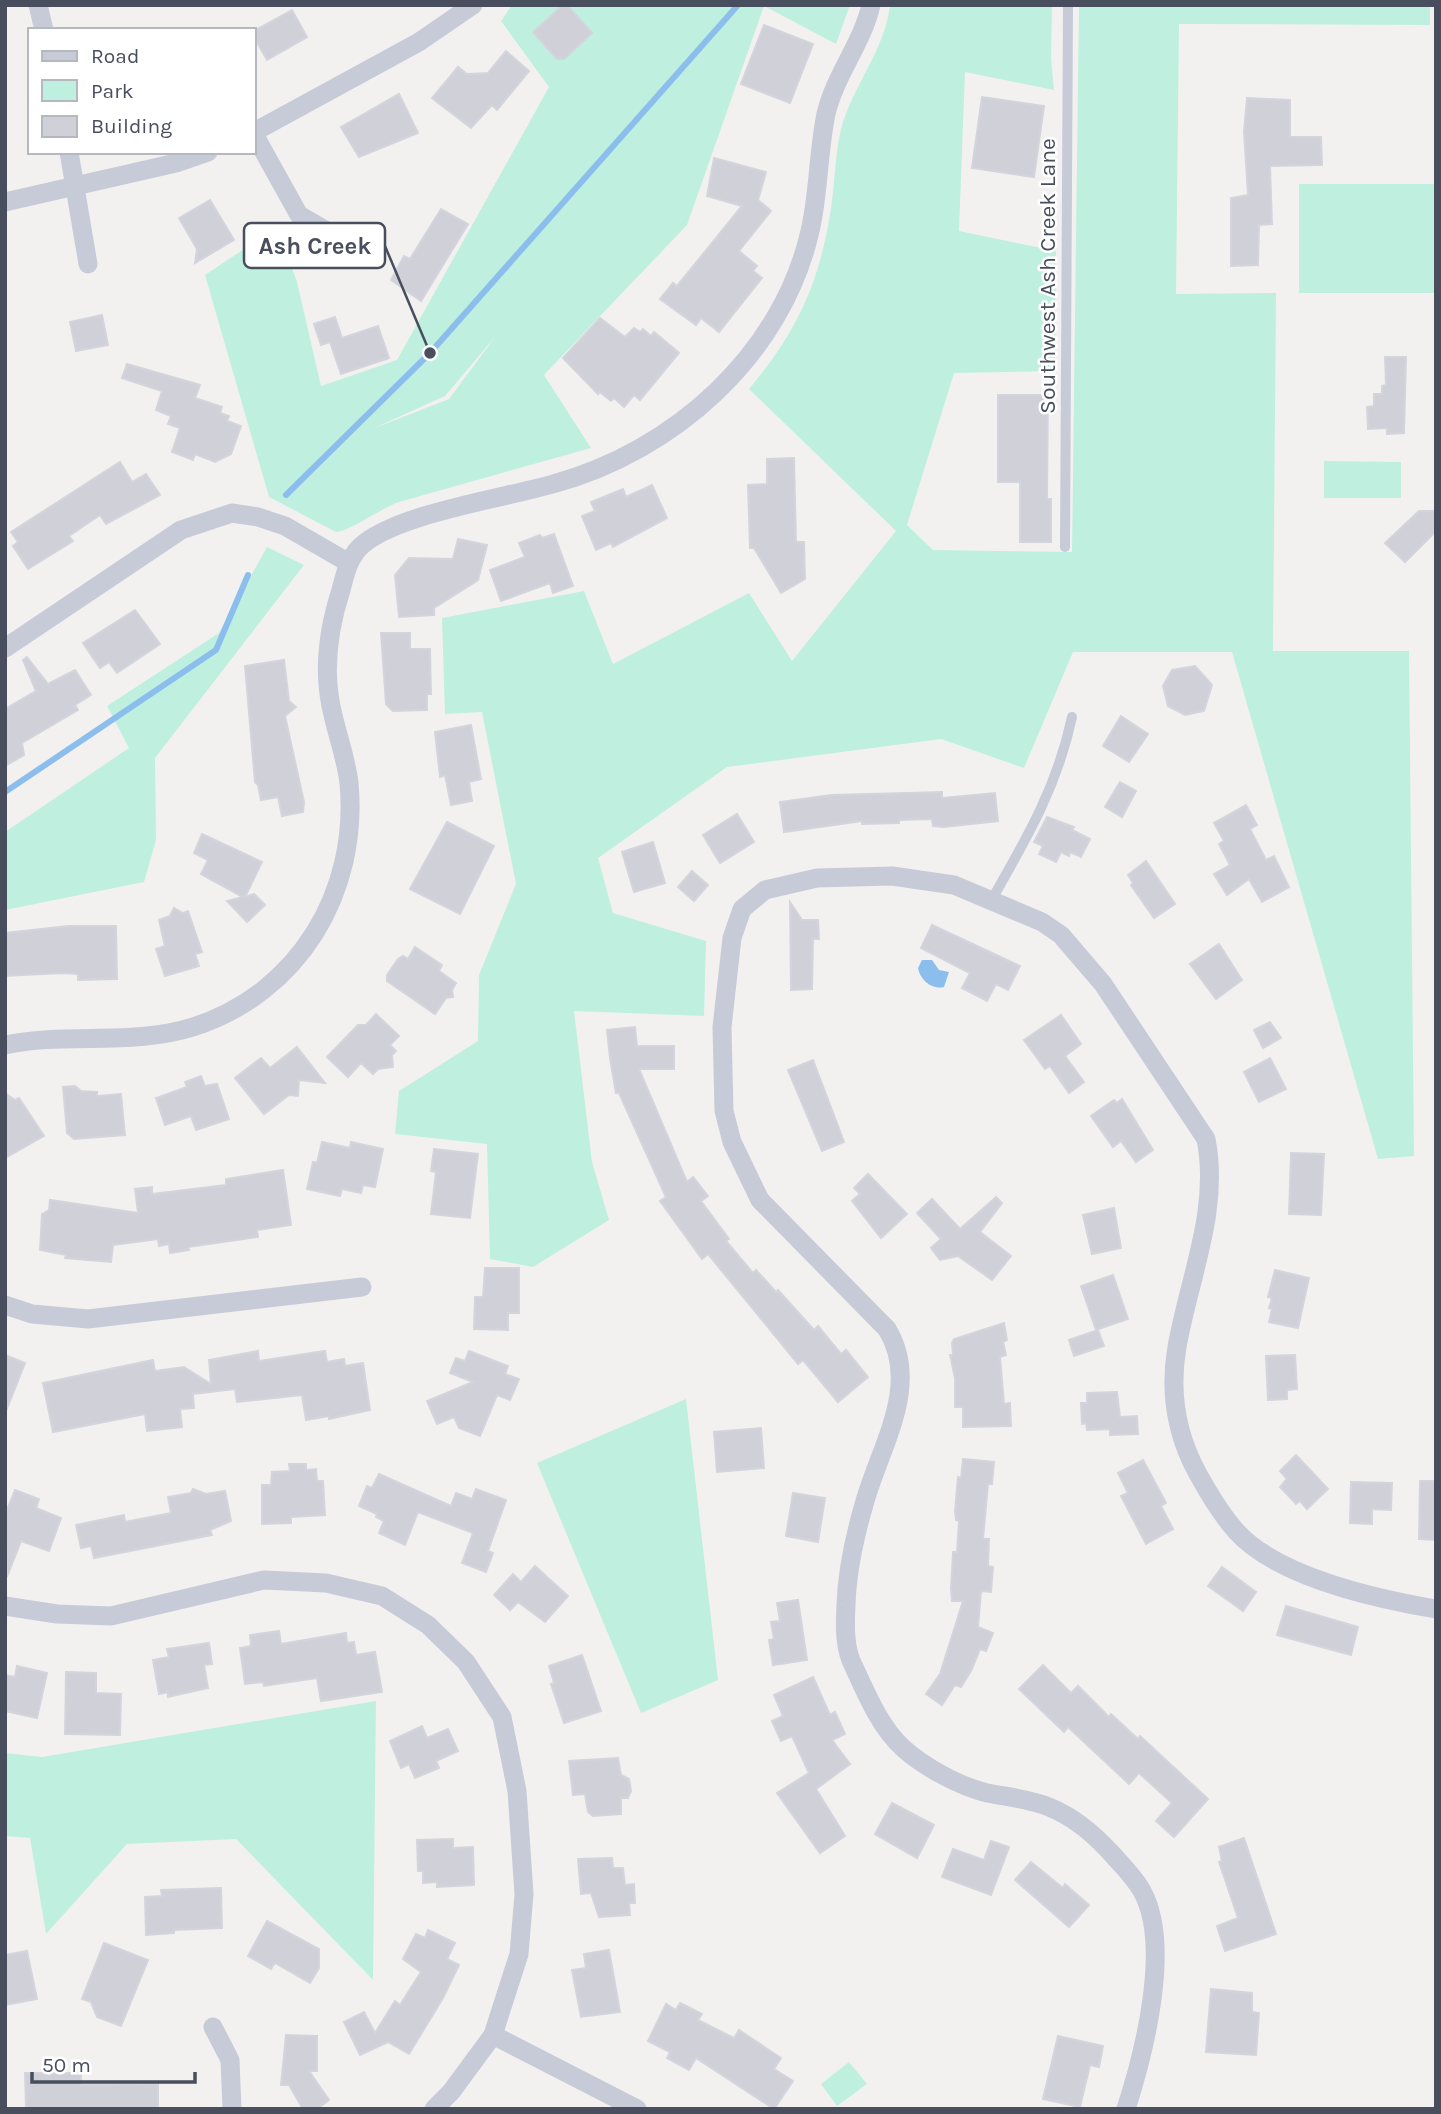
<svg xmlns="http://www.w3.org/2000/svg" width="1441" height="2114" font-family="Karla,sans-serif">
  <style>
    .green { fill: #bff0df; fill-rule: evenodd }
    .water { fill: #8cbeed }
    .lines { fill: none; stroke-linecap: round; stroke-linejoin: round }
    .stream { stroke: #8cbeed; stroke-width: 6 }
    .building { fill: #d0d1d8; stroke: #d4d4dc; stroke-width: 2 }
    .lane { stroke: #c7cbd8; stroke-width: 10 }
    .street { stroke: #c7cbd8; stroke-width: 19 }
    .labels { text-anchor: middle; dominant-baseline: central; stroke-width: 5; stroke-linejoin: round; paint-order: stroke }
    .street-label { font-size: 23px; fill: #484e5e; stroke: #fff }
    .leader { fill: none; stroke: #484e5e; stroke-width: 2.5 }
    .callout-dot { fill: #484e5e; stroke: #fff; stroke-width: 2.5 }
    .callout { fill: #fff; stroke: #484e5e; stroke-width: 2.5 }
    .callout-label { font-size: 24px; text-anchor: middle; font-weight: bold; fill: #484e5e }
  </style>
  <rect width="100%" height="100%" fill="#f3f1f0"/>
  <g class="green">
    <path d="M512 5H850L836 44 764 6 687 225 544 375 591 448 399 502C383 507 347 533 336 532L269 497 205 275 277 227 297 282 321 386 397 360 549 87 501 21ZM495 337 449 399 372 429 445 396Z"/>
    <path d="M890 5H1052L1051 58 1054 90 965 72 959 231 1056 251 1055 371 954 373 907 525 933 550 1072 552 1079 5H1430V25L1179 24 1176 294 1276 293 1273 651H1409L1414 1156 1378 1159 1232 652H1073L1024 768 941 739 727 767 598 858 613 913 706 941 704 1016 574 1011 592 1162 609 1220 533 1267 490 1259 487 1144 395 1134 399 1091 478 1041 479 975 516 884 482 712 445 714 442 618 584 591 613 664 749 593 792 661 896 531 749 389C797 332 820 282 831 208 835 182 835 154 841 129 853 85 885 50 890 5Z"/>
    <rect x="1299" y="184" width="137" height="109"/>
    <path d="M1324 461 1401 462V498H1324Z"/>
    <path d="M267 547 304 565 155 758 156 840 144 882 5 910V832L129 748 107 706 219 633Z"/>
    <path d="M686 1399 718 1680 641 1713 537 1463Z"/>
    <path d="M376 1701 373 1980 236 1839 127 1844 46 1934 30 1838 5 1836V1753L42 1757Z"/>
    <path d="M849 2062 867 2084 837 2106 821 2084Z"/>
  </g>
  <path class="water" d="M922 960H932L939 970 949 972 944 987C931 990 920 979 918 968Z"/>
  <g class="lines">
    <g class="stream">
      <path d="M286 495 430 353 738 5"/>
      <path d="M5 792 216 650 248 575"/>
    </g>
  </g>
  <g class="building">
    <path d="M563 5H567L592 33 564 59H557L533 32Z"/>
    <path d="M292 10 307 37 267 60 254 37V31Z"/>
    <path d="M764 25 813 44 790 103 741 84Z"/>
    <path d="M506 51 529 71 497 110 492 105 471 128 432 98 458 67 467 74 488 73Z"/>
    <path d="M399 94 418 133 359 157 341 127Z"/>
    <path d="M982 97 1044 106 1034 177 972 168Z"/>
    <path d="M1247 98 1290 100V137H1321L1322 165 1270 166 1272 224 1259 225 1258 265 1231 266V198L1248 195 1244 132Z"/>
    <path d="M714 158 766 172 758 200 771 211 739 251 757 266 753 271 762 278 719 332 701 318 696 325 660 299 673 283 677 286 742 206 707 196Z"/>
    <path d="M210 200 234 240 195 263 197 249 179 218Z"/>
    <path d="M441 209 468 224 421 301 391 280 404 256 410 259Z"/>
    <path d="M102 315 108 345 76 351 70 322Z"/>
    <path d="M335 317 342 338 378 326 389 358 341 374 330 342 321 345 314 324Z"/>
    <path d="M600 318 625 337 634 328 640 332 643 329 651 336 654 332 679 353 640 400 634 395 624 407 614 398 611 401 600 392 598 394 563 358Z"/>
    <path d="M1385 357H1406L1404 433 1387 434V428L1368 429 1367 407 1374 406V394H1382V386L1386 385Z"/>
    <path d="M127 364 200 385 195 398 222 407 220 413 229 416 227 421 241 426 231 454 215 462 195 454 193 460 172 452 180 428 168 424 171 416 156 410 162 391 122 378Z"/>
    <path d="M998 395H1048L1047 499H1051V542H1020V482H998Z"/>
    <path d="M794 458 796 542H804L805 579 781 593 754 548H750L748 485 767 484V459Z"/>
    <path d="M120 462 132 482 146 474 160 495 106 524 100 515 69 536 73 541 28 569 13 546 18 542 11 532Z"/>
    <path d="M652 485 667 518 613 547 611 543 596 550 582 516 595 511 591 502 623 489 626 497Z"/>
    <path d="M1419 511H1436V531L1405 562 1385 543Z"/>
    <path d="M554 534 573 586 553 593 550 583 501 601 490 570 525 557 519 543 540 535 542 538Z"/>
    <path d="M458 539 487 545 478 580 434 608V615L399 617 395 575 409 558 453 559Z"/>
    <path d="M135 610 160 644 117 673 109 662 100 668 83 643Z"/>
    <path d="M381 633H410V649H430L431 694H427V710L393 711 386 704Z"/>
    <path d="M27 657 48 684 75 670 91 695 75 705 78 710 22 743 24 755 5 766V709L36 691 23 660Z"/>
    <path d="M284 660 289 701 296 707 285 716 304 802 303 812 282 816 278 797 261 800 258 785 255 782 245 666Z"/>
    <path d="M1195 666 1212 685 1204 711 1185 715 1168 706 1163 686 1172 670Z"/>
    <path d="M1121 716 1148 734 1129 762 1103 746Z"/>
    <path d="M471 725 481 779 469 782 472 801 451 805 445 775 440 777 435 732Z"/>
    <path d="M1120 782 1136 791 1122 817 1105 807Z"/>
    <path d="M942 792V798L995 793 998 821 944 827 933 826 932 819 899 820V823L862 824V821L784 832 780 802 831 795Z"/>
    <path d="M1246 805 1257 825 1250 829 1266 860 1274 856 1289 887 1262 902 1249 879 1227 895 1214 874 1230 865 1219 844 1224 841 1214 823Z"/>
    <path d="M737 814 754 842 720 863 703 835Z"/>
    <path d="M1047 817 1074 827 1072 830 1090 839 1081 857 1070 852 1069 856 1061 852 1056 862 1039 854 1043 846 1034 842Z"/>
    <path d="M447 822 494 846 460 914 410 889Z"/>
    <path d="M202 834 262 862 245 897 254 894 265 905 247 922 227 901 243 897 201 874 208 860 194 853Z"/>
    <path d="M653 842 665 883 634 892 622 852Z"/>
    <path d="M1146 861 1175 904 1154 918 1131 885 1133 883 1128 875Z"/>
    <path d="M692 871 708 885 694 901 678 887Z"/>
    <path d="M790 902 802 920H818L819 939H813L812 989 791 990Z"/>
    <path d="M174 908 183 913 188 911 202 952 195 954 199 966 165 976 156 949 165 946 159 920 170 916Z"/>
    <path d="M932 925 1020 966 1008 990 996 984 987 1001 962 988 970 973 921 948Z"/>
    <path d="M69 926H116L117 979 78 980V974L63 973 5 976V933Z"/>
    <path d="M1219 944 1242 980 1216 999 1190 964Z"/>
    <path d="M415 947 442 965 439 971 456 983 452 990 453 997 446 998 435 1014 387 981V975L398 959 403 956 408 959Z"/>
    <path d="M376 1014 399 1036 390 1045 396 1051 392 1055 393 1067 378 1069 373 1074 361 1063 348 1077 327 1057 358 1025H366Z"/>
    <path d="M1061 1015 1081 1044 1065 1056 1084 1082 1069 1093 1050 1066 1045 1069 1024 1040Z"/>
    <path d="M1270 1022 1281 1038 1263 1048 1254 1030Z"/>
    <path d="M635 1027 637 1046H674V1069H639L687 1182 693 1177 708 1196 701 1201 729 1239 726 1241 753 1273 756 1270 776 1292 778 1290 814 1330 818 1326 841 1354 846 1350 868 1377 838 1402 803 1360 798 1364 708 1254 702 1259 660 1201 666 1197 619 1093H616L610 1058 607 1030Z"/>
    <path d="M297 1047 325 1083 299 1080 298 1096 289 1095 264 1114 235 1078 261 1058 270 1068Z"/>
    <path d="M1270 1058 1286 1089 1259 1102 1244 1072Z"/>
    <path d="M813 1060 844 1142 822 1151 788 1070Z"/>
    <path d="M201 1076 205 1086 217 1084 229 1119 196 1130 191 1116 165 1125 156 1098 187 1087 185 1082Z"/>
    <path d="M75 1086 81 1091 97 1092V1096L121 1094 125 1135 74 1139 67 1133 63 1087Z"/>
    <path d="M5 1093 15 1100 19 1098 44 1136 5 1158Z"/>
    <path d="M1122 1099 1153 1150 1136 1162 1121 1141 1113 1147 1091 1116 1114 1100 1117 1103Z"/>
    <path d="M322 1142 350 1148 351 1142 383 1149 375 1187 363 1185 361 1193 342 1189 340 1196 307 1189 313 1162 317 1163Z"/>
    <path d="M434 1149 478 1154 470 1218 431 1214 436 1172 431 1171Z"/>
    <path d="M1291 1153 1324 1154 1321 1215 1289 1214Z"/>
    <path d="M283 1170 291 1225 257 1230 258 1237 188 1247 189 1250 170 1253 169 1244 159 1246 158 1239 113 1245 111 1262 65 1258 66 1255 40 1250 42 1214 49 1210 50 1200 138 1213 135 1189 152 1187V1194L226 1185V1179Z"/>
    <path d="M868 1174 907 1214 881 1238 852 1201 860 1194 854 1188Z"/>
    <path d="M996 1197 1002 1203 980 1232 1011 1256 992 1280 958 1256 940 1260 931 1248 941 1239 917 1213 932 1199 960 1229Z"/>
    <path d="M1114 1208 1121 1248 1092 1254 1083 1215Z"/>
    <path d="M485 1268H519V1313H508V1330L474 1329 475 1297H483Z"/>
    <path d="M1275 1270 1309 1278 1298 1328 1269 1322 1272 1309 1269 1308 1272 1298 1268 1297Z"/>
    <path d="M1113 1275 1128 1319 1096 1330 1081 1286Z"/>
    <path d="M1004 1323 1007 1340 1003 1342 1006 1355 1000 1357 1004 1404 1010 1403 1011 1426 963 1427V1407H955V1378L950 1355H953L952 1343 954 1339Z"/>
    <path d="M1098 1330 1104 1346 1074 1356 1069 1340Z"/>
    <path d="M258 1351 259 1361 325 1351 327 1362 344 1359 345 1366 363 1363 370 1410 329 1419V1416L306 1420 302 1395 237 1402 235 1389 193 1394 194 1408 180 1409 182 1427 147 1431 145 1414 53 1432 43 1383 153 1360 155 1371 184 1367 211 1384 209 1360Z"/>
    <path d="M469 1351 508 1366 505 1374 519 1379 510 1400 497 1395 480 1436 459 1428 454 1417 437 1424 427 1401 473 1382 450 1373 456 1358 465 1361Z"/>
    <path d="M5 1355 25 1363 6 1411H5Z"/>
    <path d="M1295 1355 1297 1389 1287 1390V1399L1268 1400 1266 1356Z"/>
    <path d="M1117 1392 1120 1417 1137 1416 1138 1434 1110 1435V1429L1087 1430 1086 1423 1082 1424 1081 1403H1087V1393Z"/>
    <path d="M761 1428 764 1468 717 1472 714 1432Z"/>
    <path d="M1296 1455 1328 1489 1307 1509 1300 1501 1296 1504 1280 1487 1287 1479 1280 1471Z"/>
    <path d="M963 1459 994 1462 992 1484H988L983 1539H989L988 1566 993 1567 991 1592 981 1591 978 1627 993 1633 986 1651 980 1649 971 1671 961 1687 955 1685 942 1705 926 1694 940 1674 963 1601H952L951 1589 953 1552H957L959 1521 956 1520 955 1511 958 1477 961 1478Z"/>
    <path d="M1143 1460 1166 1503 1161 1506 1173 1529 1146 1544 1121 1496 1128 1493 1118 1473Z"/>
    <path d="M289 1464H306V1470L316 1469 317 1481H323L325 1515 291 1517V1523L262 1524V1485H271L272 1472 290 1471Z"/>
    <path d="M379 1474 451 1506 456 1493 472 1499 476 1489 506 1500 488 1551 493 1553 486 1572 462 1563 473 1533 418 1512 405 1545 379 1533 384 1521 376 1517 377 1514 359 1506 367 1486 372 1488Z"/>
    <path d="M1420 1481H1436V1540L1419 1539Z"/>
    <path d="M1351 1482 1392 1483 1391 1510 1372 1509V1524L1350 1523Z"/>
    <path d="M193 1489 206 1494 225 1491 231 1521 210 1530 212 1535 94 1558 91 1546 81 1548 76 1525 124 1515 125 1522 171 1513 168 1497 191 1493Z"/>
    <path d="M15 1490 39 1499 36 1508 61 1518 49 1551 21 1541 7 1577 5 1515Z"/>
    <path d="M793 1493 825 1498 818 1542 786 1536Z"/>
    <path d="M535 1566 568 1596 545 1622 518 1602 510 1610 494 1595 513 1574 521 1582Z"/>
    <path d="M1222 1567 1256 1592 1243 1611 1208 1586Z"/>
    <path d="M798 1600 807 1660 773 1665 769 1640 774 1639 771 1622 780 1621 777 1603Z"/>
    <path d="M1286 1606 1358 1627 1351 1655 1277 1635Z"/>
    <path d="M279 1631 281 1644 346 1633 347 1643 354 1642 356 1655 375 1652 382 1692 321 1701 317 1678 264 1686 263 1682 245 1684 240 1648 251 1646 250 1635Z"/>
    <path d="M209 1643 212 1664 204 1665 208 1688 168 1697V1692L159 1694 153 1660 169 1657 167 1649Z"/>
    <path d="M582 1655 601 1711 564 1723 551 1684 554 1683 549 1666Z"/>
    <path d="M1043 1665 1071 1693 1078 1686 1109 1717 1111 1714 1138 1739 1140 1736 1208 1799 1174 1837 1156 1821 1172 1803 1139 1773 1129 1784 1068 1727 1064 1732 1019 1689Z"/>
    <path d="M17 1666 47 1673 37 1718 5 1711V1675L15 1677Z"/>
    <path d="M66 1672 96 1673V1693L121 1694 120 1735 65 1734Z"/>
    <path d="M813 1677 830 1715 835 1712 845 1734 832 1740 850 1764 816 1789 845 1836 820 1853 777 1793 809 1773 792 1736 781 1741 772 1721 783 1716 774 1695Z"/>
    <path d="M422 1726 427 1738 448 1729 458 1751 436 1761 439 1768 415 1778 409 1764 401 1768 390 1741Z"/>
    <path d="M618 1758 621 1775 629 1779 631 1791 628 1798H621V1814L593 1816 588 1812 585 1794 573 1795 569 1761Z"/>
    <path d="M892 1803 934 1825 917 1858 875 1834Z"/>
    <path d="M1244 1838 1276 1934 1225 1951 1217 1926 1238 1918 1219 1862 1222 1861 1219 1847Z"/>
    <path d="M453 1839V1848L473 1847 474 1885 437 1887V1882L423 1883V1871H418L417 1840Z"/>
    <path d="M991 1841 1009 1847 991 1895 942 1877 953 1849 984 1860Z"/>
    <path d="M612 1858 613 1868H623L625 1885 634 1884 635 1903H629L630 1915 599 1917 591 1893 581 1894 578 1859Z"/>
    <path d="M1031 1862 1063 1888 1065 1884 1089 1905 1069 1927 1015 1880Z"/>
    <path d="M221 1888 222 1928 174 1930V1933L146 1935 145 1897 162 1896 161 1890Z"/>
    <path d="M267 1921 319 1949V1968L310 1983 275 1963 271 1969 248 1956Z"/>
    <path d="M428 1930 455 1943 447 1959 459 1965 443 1998 409 2054 388 2042 360 2055 344 2022 364 2012 375 2033 395 2001 400 2005 421 1972 403 1959 416 1934 425 1938Z"/>
    <path d="M104 1943 148 1960 121 2026 97 2017 91 2002 82 1999Z"/>
    <path d="M609 1950 620 2012 581 2017 572 1970 586 1968 584 1954Z"/>
    <path d="M27 1951 37 1999 5 2005V1955Z"/>
    <path d="M1211 1989 1252 1993V2012L1259 2013 1256 2055 1206 2052Z"/>
    <path d="M680 2003 702 2014 698 2020 734 2038 739 2030 781 2058 774 2069 793 2081 774 2109 696 2058 689 2070 667 2058 670 2052 648 2041 666 2004 676 2010Z"/>
    <path d="M286 2035 317 2036V2071H309L329 2100 317 2109H303L289 2085H281Z"/>
    <path d="M1058 2036 1103 2046 1099 2067 1090 2065 1080 2107 1043 2099Z"/>
    <path d="M25 2073H81V2085L158 2084V2109H26Z"/>
  </g>
  <g class="lines">
    <g class="lane">
      <path d="M1065 547 1068 5"/>
      <path d="M992 899C1027 838 1057 787 1072 717"/>
    </g>
    <g class="street">
      <path d="M38 5 44 30"/>
      <path d="M254 132 419 42 473 5"/>
      <path d="M254 134 299 215 337 237"/>
      <path d="M69 152 88 264"/>
      <path d="M5 202 176 163 208 152"/>
      <path d="M5 648 181 530 232 513 258 517 285 526 349 563"/>
      <path d="M5 1045C66 1032 133 1046 193 1027 299 993 359 892 349 783 346 757 336 732 331 706 323 667 329 627 341 590 345 575 348 559 360 547 394 514 505 498 553 484 674 451 782 355 810 231 819 193 818 152 826 114 835 75 862 44 871 5"/>
      <path d="M5 1305 32 1314 88 1319 362 1287"/>
      <path d="M5 1606 57 1614 111 1616 264 1580 326 1583 382 1596 428 1625 466 1662 502 1717 517 1791 524 1894 519 1954 493 2035 451 2092 434 2109"/>
      <path d="M213 2027 230 2060 232 2109"/>
      <path d="M493 2035 637 2109"/>
      <path d="M1126 2109C1144 2053 1172 1945 1142 1891 1135 1878 1122 1865 1112 1854 1094 1834 1074 1817 1049 1807 1030 1799 1007 1797 987 1793 959 1786 924 1767 903 1748 880 1727 867 1695 854 1667 844 1649 845 1625 846 1605 847 1569 855 1535 865 1501 881 1445 921 1385 887 1329L760 1200 732 1142 724 1111 722 1027 732 938 742 909 765 890 817 878 892 876 954 885 1042 922 1061 935 1103 984 1206 1139C1220 1210 1189 1278 1177 1347 1169 1393 1176 1434 1198 1474 1209 1494 1221 1514 1236 1531 1277 1577 1377 1599 1436 1609"/>
    </g>
  </g>
  <g class="labels">
    <g class="street-label">
      <text transform="translate(1047 276) rotate(-90)">Southwest Ash Creek Lane</text>
    </g>
  </g>
  <path class="leader" d="M430 353L385 246"/>
  <circle class="callout-dot" cx="430" cy="353" r="7"/>
  <rect class="callout" x="244" y="223" width="141" height="45" rx="7"/>
  <g class="callout-label">
    <text x="315" y="254">Ash Creek</text>
  </g>
  <rect width="1441" height="2114" fill="none" stroke="#484e5e" stroke-width="14"/>
  <rect x="28" y="28" width="228" height="126" fill="#ffffff" stroke="#b6b8bf" stroke-width="2"/>
  <rect x="42" y="51" width="35" height="10" fill="#c7cbd8" stroke="#b6b8bf" stroke-width="2"/>
  <text x="91" y="63" font-size="21" fill="#484e5e">Road</text>
  <rect x="42" y="80" width="35" height="21" fill="#bff0df" stroke="#b6b8bf" stroke-width="2"/>
  <text x="91" y="98" font-size="21" fill="#484e5e">Park</text>
  <rect x="42" y="116" width="35" height="21" fill="#d0d1d8" stroke="#b6b8bf" stroke-width="2"/>
  <text x="91" y="133" font-size="21" fill="#484e5e">Building</text>
  <path d="M32 2072v10h163v-10" fill="none" stroke="#484e5e" stroke-width="3.5"/>
  <text x="42" y="2072" font-size="21" fill="#484e5e" stroke="#ffffff" stroke-width="5" paint-order="stroke">50 m</text>
</svg>
